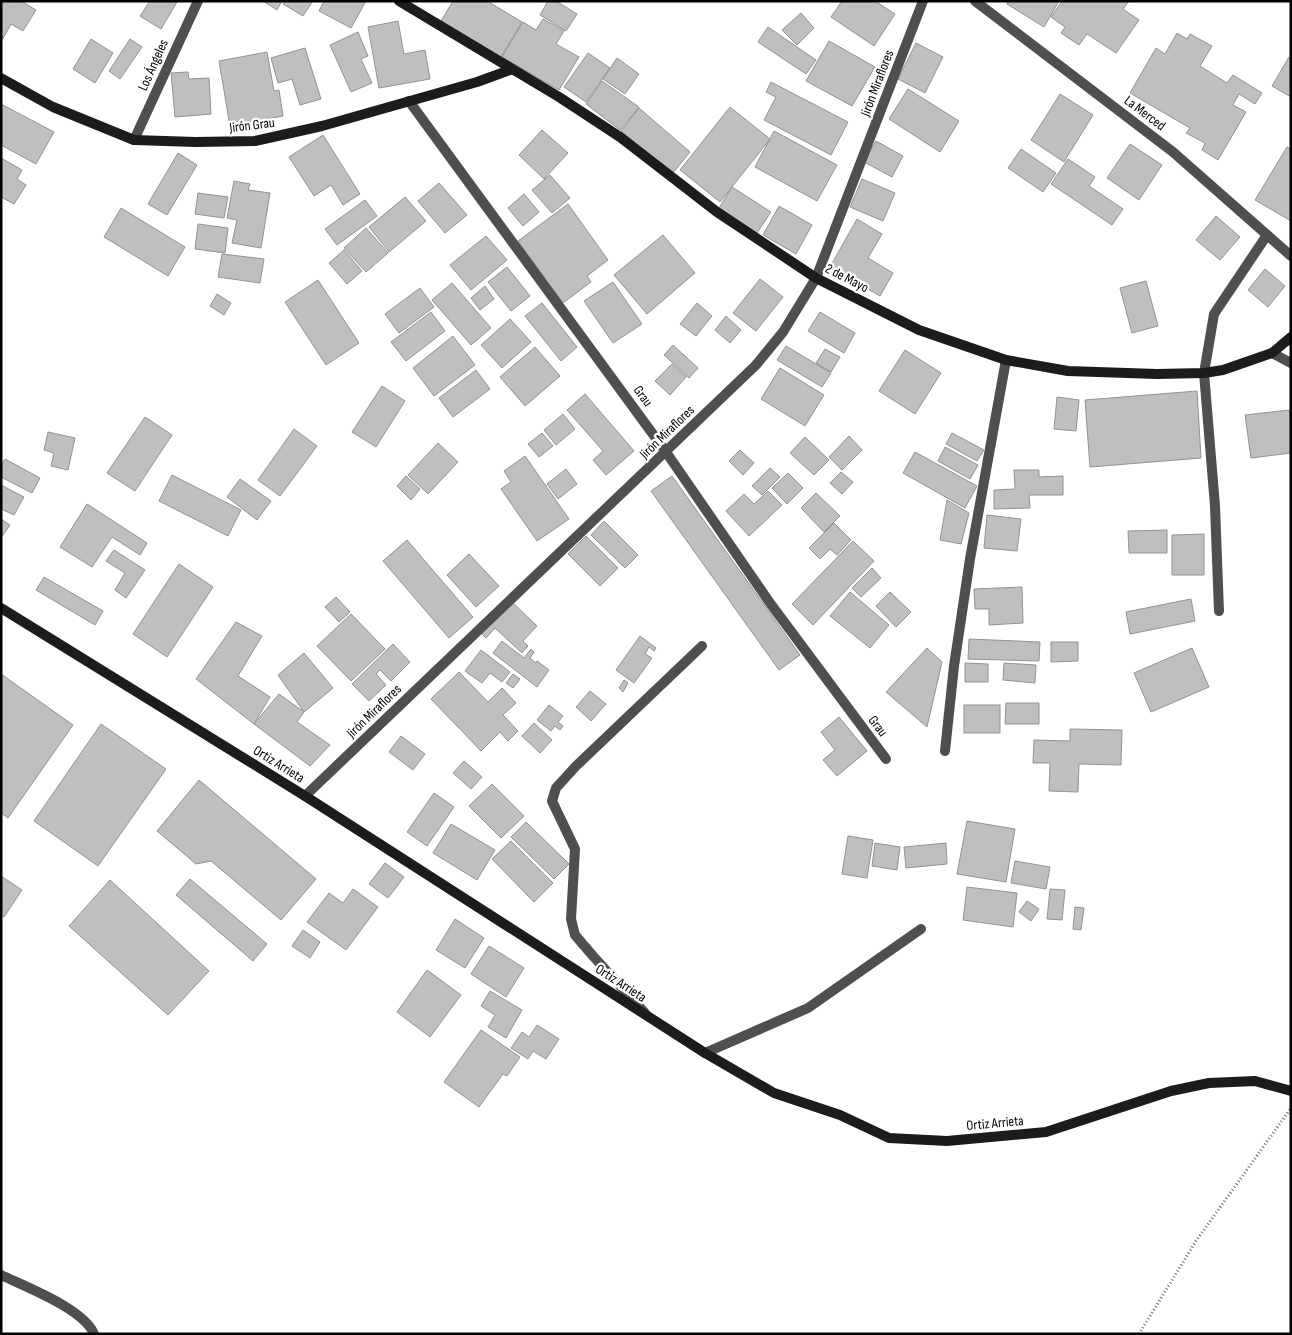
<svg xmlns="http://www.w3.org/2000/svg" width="1292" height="1335" font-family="'Sofia Sans Condensed',sans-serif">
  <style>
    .building { fill: #bfbfbf; stroke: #939393 }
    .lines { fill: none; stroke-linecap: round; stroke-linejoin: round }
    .path { stroke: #717171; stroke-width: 3; stroke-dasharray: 1 2.5; stroke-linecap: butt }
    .lane { stroke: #4f4f4f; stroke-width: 10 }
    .street { stroke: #4f4f4f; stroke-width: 10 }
    .secondary { stroke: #1c1c1c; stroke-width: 10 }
    .labels { text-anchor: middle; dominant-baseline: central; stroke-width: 4.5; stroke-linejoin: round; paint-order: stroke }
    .street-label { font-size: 14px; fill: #000; stroke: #fff }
  </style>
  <rect width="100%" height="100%" fill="#fff"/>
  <g class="building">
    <path d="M1 1H21L36 10 23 31 11 24 1 42Z"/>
    <path d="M150 1 177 2 161 29 140 16Z"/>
    <path d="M263 1H282L277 10Z"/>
    <path d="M285 1H313L303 16 283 4Z"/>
    <path d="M324 1H366L351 28 319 11Z"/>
    <path d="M453 1H487L522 22 501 57 441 21Z"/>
    <path d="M548 1H556L577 14 566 31 540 15Z"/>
    <path d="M842 1H875L895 14 874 46 831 17Z"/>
    <path d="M1008 1H1059L1044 27 1007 4Z"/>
    <path d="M1062 1H1129L1123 9 1139 20 1116 53 1087 34 1079 45 1061 33 1065 27 1051 17Z"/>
    <path d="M801 13 814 28 797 45 782 30Z"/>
    <path d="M543 19 564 31 556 44 579 57 559 90 502 57 523 22 536 30Z"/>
    <path d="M398 21 404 54 425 50 430 79 379 88 368 27Z"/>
    <path d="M768 27 816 60 806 74 758 42Z"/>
    <path d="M358 32 368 56 361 59 372 83 351 92 330 45Z"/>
    <path d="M1177 33 1187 39 1190 34 1212 46 1200 66 1227 83 1233 75 1262 93 1255 104 1239 94 1233 105 1246 112 1218 160 1202 150 1205 143 1186 133 1190 128 1130 93 1156 48 1165 54Z"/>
    <path d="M91 39 113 53 95 83 73 69Z"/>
    <path d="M130 39 142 47 120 79 109 71Z"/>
    <path d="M829 41 875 67 852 106 806 81Z"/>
    <path d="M916 43 943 57 925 93 898 79Z"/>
    <path d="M305 48 321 99 300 105 292 79 278 83 271 58Z"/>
    <path d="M267 52 274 91 279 90 283 116 230 126 219 61Z"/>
    <path d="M588 53 610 68 586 102 564 87Z"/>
    <path d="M1289 57 1291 58V97L1272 86Z"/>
    <path d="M617 58 639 74 625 94 603 79Z"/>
    <path d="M188 72 189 79 209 78 211 114 175 117 171 73Z"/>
    <path d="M602 81 639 107 620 130 586 104Z"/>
    <path d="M771 82 848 122 831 155 764 120 776 97 766 92Z"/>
    <path d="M908 89 959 121 940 152 889 119Z"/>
    <path d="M1060 94 1093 115 1064 162 1031 140Z"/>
    <path d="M1 104 54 132 36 164 1 145Z"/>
    <path d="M730 107 770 139 720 202 680 170Z"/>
    <path d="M639 108 690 152 672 174 621 131Z"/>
    <path d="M542 130 568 153 544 179 519 155Z"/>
    <path d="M774 131 837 165 817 201 755 167Z"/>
    <path d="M323 135 360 194 343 205 331 185 314 196 289 157Z"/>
    <path d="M876 141 903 156 892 177 864 162Z"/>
    <path d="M1130 144 1162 165 1139 200 1107 178Z"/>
    <path d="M1287 147 1291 149V221L1255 200Z"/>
    <path d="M1021 149 1056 173 1043 192 1008 168Z"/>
    <path d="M178 153 197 165 167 215 148 204Z"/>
    <path d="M1 158 22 170 17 179 26 185 14 204 1 197Z"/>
    <path d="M1068 159 1095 177 1089 186 1123 209 1112 225 1051 184Z"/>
    <path d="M550 175 570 198 552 213 532 190Z"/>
    <path d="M862 179 895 193 883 221 850 207Z"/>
    <path d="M234 181 250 184 248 190 270 193 261 248 232 243 237 220 227 218Z"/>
    <path d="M439 183 467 215 445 233 418 201Z"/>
    <path d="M732 187 771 212 757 233 719 208Z"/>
    <path d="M198 193 228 197 224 218 195 214Z"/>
    <path d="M524 194 539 212 523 226 508 208Z"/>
    <path d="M405 197 426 221 389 252 369 227Z"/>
    <path d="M365 200 377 216 337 245 325 229Z"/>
    <path d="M568 204 608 260 587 276 591 282 563 303 518 241Z"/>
    <path d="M779 206 812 225 796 254 763 235Z"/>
    <path d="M121 208 185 247 168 276 104 237Z"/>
    <path d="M1216 216 1240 237 1220 260 1196 240Z"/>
    <path d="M857 219 882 234 868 258 893 273 880 296 830 267Z"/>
    <path d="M198 224 228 228 225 253 195 249Z"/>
    <path d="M366 228 388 253 366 272 344 248Z"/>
    <path d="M663 235 695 273 647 314 614 275Z"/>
    <path d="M486 236 507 260 471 290 450 265Z"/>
    <path d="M344 250 362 271 347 284 329 263Z"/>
    <path d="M222 254 264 259 260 283 218 277Z"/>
    <path d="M507 267 530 296 511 311 488 282Z"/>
    <path d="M1265 269 1285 286 1268 307 1248 290Z"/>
    <path d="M760 279 783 297 756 331 733 313Z"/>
    <path d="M318 280 359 343 326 365 285 302Z"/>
    <path d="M1146 281 1158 326 1132 333 1120 288Z"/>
    <path d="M613 282 642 324 613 343 584 301Z"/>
    <path d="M452 283 491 328 471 345 432 300Z"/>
    <path d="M485 286 494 299 480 310 471 298Z"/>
    <path d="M420 288 434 307 399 333 385 314Z"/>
    <path d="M217 294 231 303 224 315 210 306Z"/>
    <path d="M542 303 577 347 561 361 525 316Z"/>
    <path d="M697 303 712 316 696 336 680 324Z"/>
    <path d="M431 312 445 331 406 361 391 342Z"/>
    <path d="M820 312 855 333 844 353 808 331Z"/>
    <path d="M726 316 741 330 730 343 715 330Z"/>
    <path d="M510 319 531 342 502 368 481 345Z"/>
    <path d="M453 336 475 365 434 396 413 368Z"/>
    <path d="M673 345 698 368 689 378 664 355Z"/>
    <path d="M786 346 831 373 822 387 777 360Z"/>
    <path d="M535 347 560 376 525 406 500 377Z"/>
    <path d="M825 349 840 357 831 372 816 363Z"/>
    <path d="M905 350 941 373 915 414 879 391Z"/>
    <path d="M672 364 686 377 670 395 655 381Z"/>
    <path d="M780 368 824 395 805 426 761 399Z"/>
    <path d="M476 370 490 389 453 417 439 398Z"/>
    <path d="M382 386 405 401 376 447 352 432Z"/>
    <path d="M1197 391 1201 458 1090 467 1085 400Z"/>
    <path d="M585 394 634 451 606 475 593 460 603 451 567 410Z"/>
    <path d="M1057 397 1079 400 1076 431 1054 429Z"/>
    <path d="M1289 410 1291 424V453L1251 458 1245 415Z"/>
    <path d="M563 414 575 429 556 445 544 430Z"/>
    <path d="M145 417 172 435 135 491 107 473Z"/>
    <path d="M294 429 317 446 280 496 258 480Z"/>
    <path d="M48 432 75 438 68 470 51 466 54 453 44 450Z"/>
    <path d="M542 433 553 446 539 457 528 444Z"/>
    <path d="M952 433 984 450 977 461 946 444Z"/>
    <path d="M849 436 862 450 842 470 829 457Z"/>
    <path d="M805 437 829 460 814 475 790 453Z"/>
    <path d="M438 443 458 462 428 494 408 475Z"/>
    <path d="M945 447 978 465 970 479 938 461Z"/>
    <path d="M740 450 754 463 743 475 729 461Z"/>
    <path d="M915 452 977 486 965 508 903 473Z"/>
    <path d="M525 456 569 519 537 541 501 489 511 482 504 471Z"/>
    <path d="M5 459 40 478 32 493 1 477V466Z"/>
    <path d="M770 468 780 477 762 495 752 486Z"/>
    <path d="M566 469 577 484 558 499 547 484Z"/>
    <path d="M1014 470H1039V477L1063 476V495H1029L1030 508 994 509V490L1015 489Z"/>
    <path d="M841 472 853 482 842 494 830 483Z"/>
    <path d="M788 473 803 488 787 504 772 488Z"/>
    <path d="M172 475 241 510 228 536 159 501Z"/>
    <path d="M406 476 420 489 411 500 397 486Z"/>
    <path d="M672 476 800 655 779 670 651 491Z"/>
    <path d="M240 479 271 501 257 520 227 497Z"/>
    <path d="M1 485 24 497 14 515 1 509Z"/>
    <path d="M768 491 782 505 749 536 726 511 744 494 754 504Z"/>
    <path d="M816 493 840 516 824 532 801 508Z"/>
    <path d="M947 500 969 513 961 544 940 540Z"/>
    <path d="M87 504 147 543 140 555 112 537 92 567 60 547Z"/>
    <path d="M987 515 1021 519 1017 551 984 548Z"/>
    <path d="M1 519 10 525 1 538Z"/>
    <path d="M604 521 638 555 625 568 591 535Z"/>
    <path d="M834 523 851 540 837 555 830 549 820 559 809 548Z"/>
    <path d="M1167 530V553H1129L1128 531Z"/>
    <path d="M1204 534V575H1172V535Z"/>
    <path d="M586 536 618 568 600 586 568 554Z"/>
    <path d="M407 540 473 617 449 638 383 561Z"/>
    <path d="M853 541 874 561 813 625 792 604Z"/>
    <path d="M114 550 145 570 126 598 115 590 125 573 106 561Z"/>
    <path d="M469 554 499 586 476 607 447 575Z"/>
    <path d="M179 564 213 587 167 657 133 634Z"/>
    <path d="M872 568 881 578 861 597 852 588Z"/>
    <path d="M44 577 103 611 95 625 36 590Z"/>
    <path d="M1022 587 1023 623 989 625V609H975L974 589Z"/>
    <path d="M850 592 889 625 870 648 830 616Z"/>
    <path d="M890 592 911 612 896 627 876 606Z"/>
    <path d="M336 597 350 612 339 622 325 607Z"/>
    <path d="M1191 599 1195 621 1130 634 1126 612Z"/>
    <path d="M511 601 537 626 523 641 528 646 522 653 495 628 486 638 481 633Z"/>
    <path d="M351 614 385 649 351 681 317 646Z"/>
    <path d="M236 622 262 636 238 676 270 697 254 724 196 679Z"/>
    <path d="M640 636 656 648 654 651 649 647 645 654 652 658 634 683 616 670Z"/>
    <path d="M969 639 1040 642 1039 661 968 659Z"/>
    <path d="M502 641 524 658 531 649 534 652 530 658 536 663 537 661 549 670 537 687 493 653Z"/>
    <path d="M1051 642H1078V661L1051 662Z"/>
    <path d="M393 644 410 662 391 681 380 670 376 674 386 685 369 701 352 684Z"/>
    <path d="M927 648 942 662 927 727 886 692Z"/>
    <path d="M1192 648 1209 687 1151 712 1134 673Z"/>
    <path d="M481 650 510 672 502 682 490 673 482 683 465 671Z"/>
    <path d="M304 653 333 688 304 712 278 675Z"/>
    <path d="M965 663 988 664V682H965Z"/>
    <path d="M1004 663 1036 665 1035 683 1003 680Z"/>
    <path d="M459 672 488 702 502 688 516 703 503 715 518 731 508 741 500 732 481 751 431 699Z"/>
    <path d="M1 674 73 725 8 818 1 813Z"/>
    <path d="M513 674 520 679 513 688 506 683Z"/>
    <path d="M624 680 628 683 623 692 619 688Z"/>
    <path d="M590 691 606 704 591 721 576 707Z"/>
    <path d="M279 694 304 712 297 722 330 745 310 766 254 724Z"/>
    <path d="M1006 703H1039V724H1005Z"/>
    <path d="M549 705 563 716 558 722 563 726 560 730 555 726 551 731 537 720Z"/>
    <rect x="964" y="705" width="36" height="28"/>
    <path d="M839 717 867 751 837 776 823 760 835 750 821 732Z"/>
    <path d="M534 723 552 740 540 753 522 736Z"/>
    <path d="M101 724 166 769 98 866 34 821Z"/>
    <path d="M1070 729 1122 730 1121 765 1079 764 1078 792 1049 791 1050 763H1033L1034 740 1070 741Z"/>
    <path d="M401 736 425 754 413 770 389 752Z"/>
    <path d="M464 761 482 777 471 789 453 773Z"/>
    <path d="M199 780 316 879 281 920 211 861 196 864 157 831Z"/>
    <path d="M492 784 524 816 501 838 469 806Z"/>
    <path d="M434 793 454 807 427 846 407 832Z"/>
    <path d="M967 821 1015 829 1006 882 957 874Z"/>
    <path d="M526 822 569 864 554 879 511 837Z"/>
    <path d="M451 824 495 850 477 880 433 853Z"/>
    <path d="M848 836 873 840 867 878 842 874Z"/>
    <path d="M511 841 553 883 534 902 492 859Z"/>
    <path d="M875 843 900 847 897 870 872 866Z"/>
    <path d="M946 843 947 864 906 868 904 847Z"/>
    <path d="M1015 861 1050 867 1046 889 1011 883Z"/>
    <path d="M385 863 404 877 388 898 369 884Z"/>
    <path d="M1 876 22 890 4 917 1 915Z"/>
    <path d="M190 879 267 944 253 961 176 895Z"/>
    <path d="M110 880 209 971 168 1015 69 926Z"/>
    <path d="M967 887 1017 893 1013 927 963 920Z"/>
    <path d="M353 889 378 907 346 950 307 922 329 893 343 903Z"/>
    <path d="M1050 889 1065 890 1062 920 1047 919Z"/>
    <path d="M1027 901 1039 909 1031 921 1019 912Z"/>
    <path d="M1075 907 1084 908 1081 930 1073 929Z"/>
    <path d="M455 919 484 938 465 968 436 950Z"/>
    <path d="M303 930 320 942 310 958 292 946Z"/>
    <path d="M489 946 524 968 506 997 471 974Z"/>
    <path d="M427 970 461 995 430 1037 397 1012Z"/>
    <path d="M490 991 522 1010 506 1038 488 1027 495 1015 481 1006Z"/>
    <path d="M537 1025 559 1039 546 1059 533 1051 528 1059 511 1048 522 1032 529 1037Z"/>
    <path d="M481 1030 520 1057 507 1076 503 1074 479 1107 444 1082Z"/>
  </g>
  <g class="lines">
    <path class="path" d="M1139 1334 1196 1241 1291 1108"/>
    <g class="lane">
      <path d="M1272 353 1291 363"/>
      <path d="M1204 373 1214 314 1267 235"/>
      <path d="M645 1013 593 956 575 935 571 919 575 849 552 801 556 788 576 766 702 646"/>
      <path d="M705 1053 808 1008 921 929"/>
    </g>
    <g class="street">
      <path d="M975 1 1173 152 1291 256"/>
      <path d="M409 101 666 452 770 603 886 759"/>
      <path d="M134 140 198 1"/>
      <path d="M1204 373 1215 506 1219 611"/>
      <path d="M945 751 954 666 970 559 1006 360"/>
      <path d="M305 796 756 365 783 332 816 278 923 1"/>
      <path d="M1 1275C26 1287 84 1309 94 1334"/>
    </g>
    <g class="secondary">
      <path d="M399 1 559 97 620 137 717 212 816 278 919 330 1006 360 1068 371 1157 374 1204 373 1223 370 1272 353 1291 337"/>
      <path d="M1 78 53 107 134 140 196 142 255 141 322 126 477 82 510 70"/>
      <path d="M1 608 305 796 705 1053 774 1093 840 1115 889 1138 947 1141 1046 1132 1171 1091 1209 1083 1255 1081 1291 1091"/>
    </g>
  </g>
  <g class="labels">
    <g class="street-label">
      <text transform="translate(153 65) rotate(-66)">Los Ángeles</text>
      <text transform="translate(877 83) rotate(-69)">Jirón Miraflores</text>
      <text transform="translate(1145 113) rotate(37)">La Merced</text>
      <text transform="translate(252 125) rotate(-7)">Jirón Grau</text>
      <text transform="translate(847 278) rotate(27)">2 de Mayo</text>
      <text transform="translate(643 396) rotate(54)">Grau</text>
      <text transform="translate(667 432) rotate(-44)">Jirón Miraflores</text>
      <text transform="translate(374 711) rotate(-44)">Jirón Miraflores</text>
      <text transform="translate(878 726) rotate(53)">Grau</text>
      <text transform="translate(279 764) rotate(32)">Ortiz Arrieta</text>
      <text transform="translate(621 983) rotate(33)">Ortiz Arrieta</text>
      <text transform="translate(995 1123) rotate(-5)">Ortiz Arrieta</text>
    </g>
  </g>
  <rect width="1292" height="1335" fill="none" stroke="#000000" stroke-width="5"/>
</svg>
